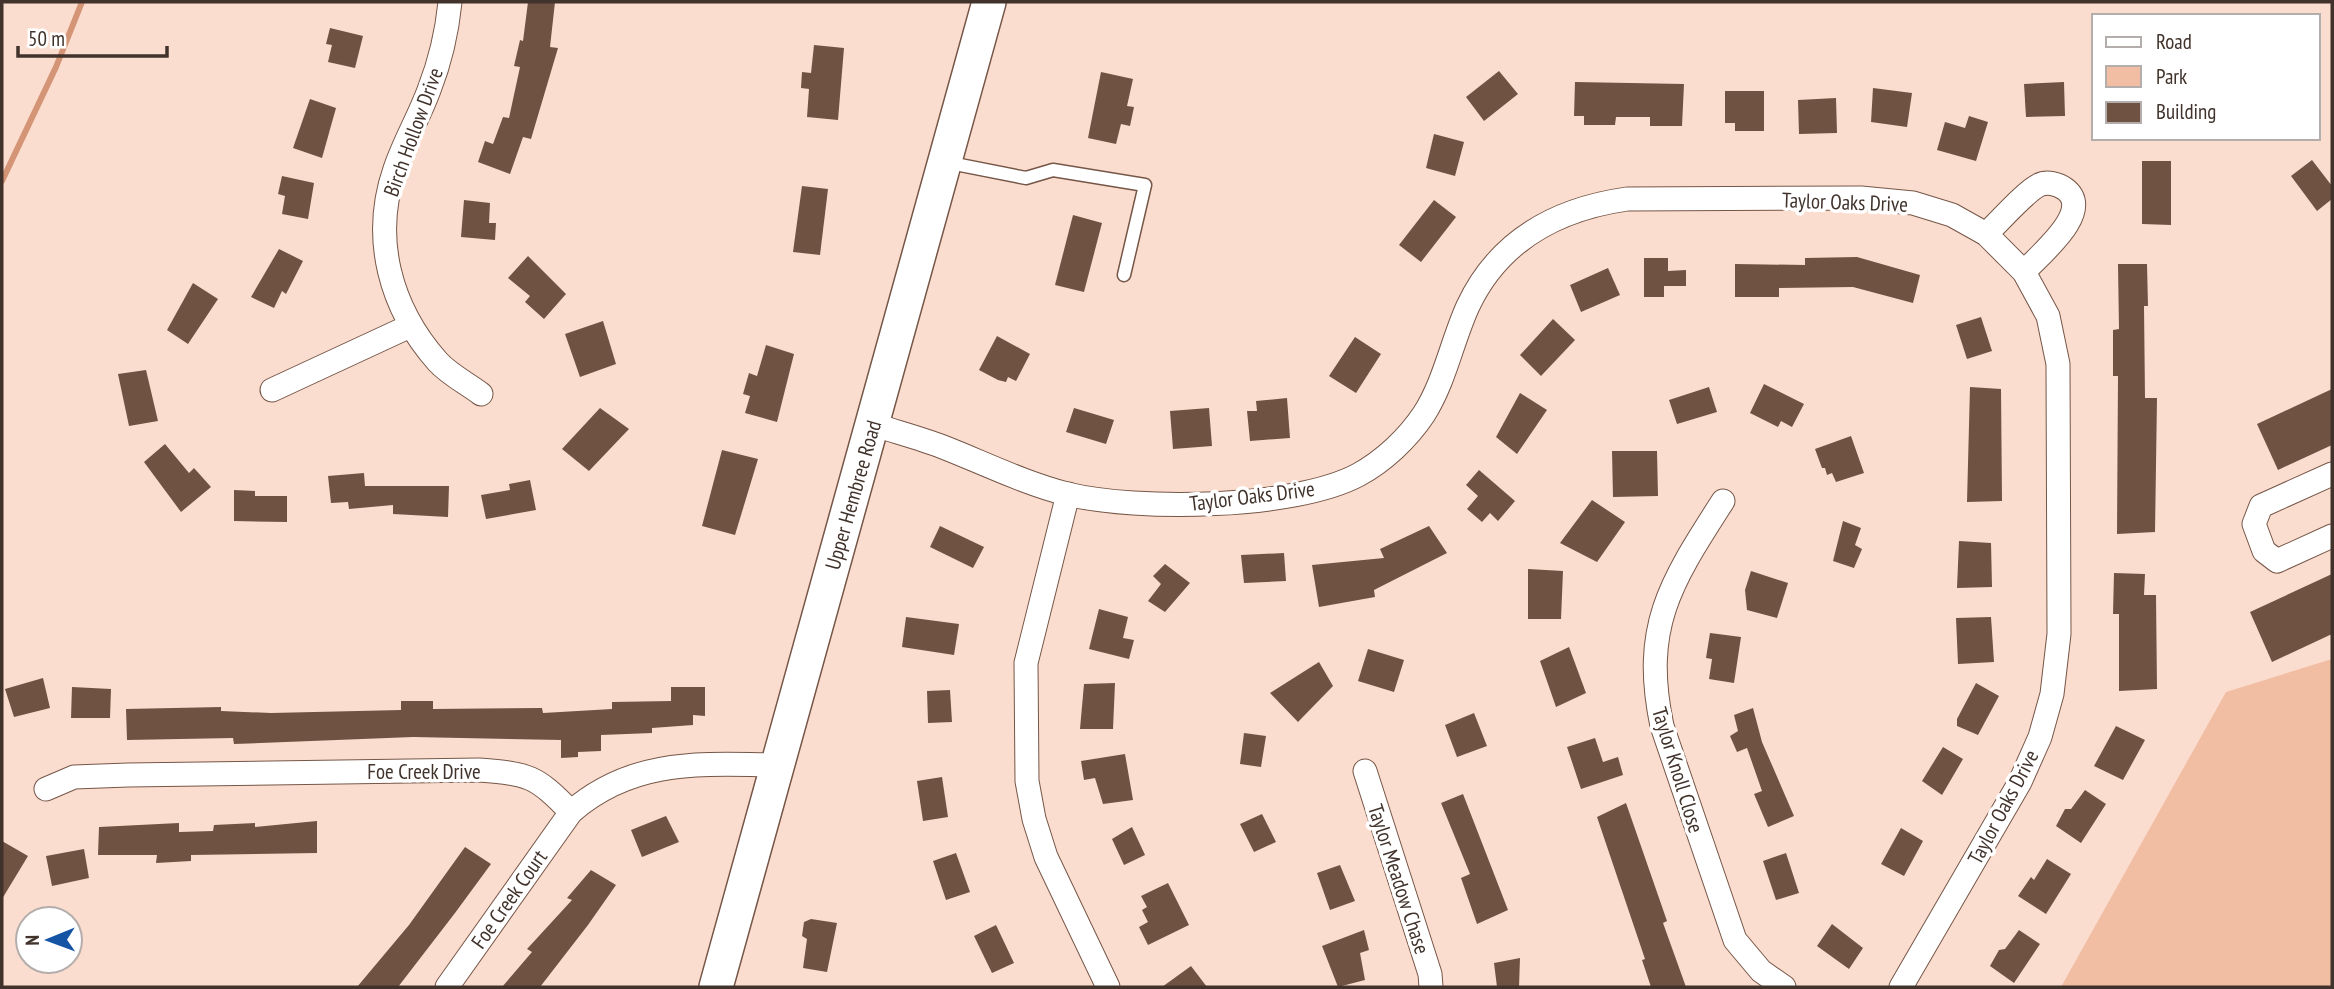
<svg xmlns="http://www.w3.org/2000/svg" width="2334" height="989" font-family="'PT Sans Narrow',sans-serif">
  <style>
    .green { fill: #f1bda3 }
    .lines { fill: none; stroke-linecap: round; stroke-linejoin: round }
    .stream { stroke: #d49577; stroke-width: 6 }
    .building { fill: #705243 }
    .lane-casing { stroke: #755647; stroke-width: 15 }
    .street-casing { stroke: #755647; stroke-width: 25 }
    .secondary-casing { stroke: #755647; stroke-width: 36 }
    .lane { stroke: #fff; stroke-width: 12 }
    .street { stroke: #fff; stroke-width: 23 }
    .secondary { stroke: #fff; stroke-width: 33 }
    .labels { text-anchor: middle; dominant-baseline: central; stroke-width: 7; stroke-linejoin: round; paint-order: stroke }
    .street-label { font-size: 21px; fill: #41332c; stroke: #fff }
  </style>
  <rect width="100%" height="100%" fill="#fbddcf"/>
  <path class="green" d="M2332 659V987H2061L2226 692Z"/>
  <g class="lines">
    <path class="stream" d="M2 181 56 67 82 2"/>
  </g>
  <g class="building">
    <path d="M528 2H555L550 47 558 48 531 139 523 137 510 174 478 162 485 141 493 144 503 117 509 118 520 67 514 66 520 40 523 41Z"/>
    <path d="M330 28 363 36 355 68 328 62 332 45 326 44Z"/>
    <path d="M814 45 844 48 838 120 807 117 809 89 801 88 802 72 811 73Z"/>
    <path d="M1499 71 1518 94 1484 121 1466 97Z"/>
    <path d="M1101 72 1133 79 1127 106 1134 107 1130 126 1121 124 1116 144 1088 138Z"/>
    <path d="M1575 82 1684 84 1682 126H1650V117H1616L1615 125H1584V116H1574Z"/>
    <path d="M2064 82 2065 116 2026 117 2024 84Z"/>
    <path d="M1873 88 1912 93 1907 127 1871 122Z"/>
    <path d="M1725 91H1764V131H1735V123H1725Z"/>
    <path d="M1836 98 1837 133 1799 134 1798 100Z"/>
    <path d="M310 99 336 108 322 158 293 148Z"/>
    <path d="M1969 116 1988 122 1976 161 1937 150 1945 122 1965 128Z"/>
    <path d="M1434 134 1464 142 1455 176 1426 168Z"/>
    <path d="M2312 160 2332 186V199L2317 211 2291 176Z"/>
    <path d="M2142 161H2171V225L2142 224Z"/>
    <path d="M282 176 314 183 308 219 282 214 285 196 278 194Z"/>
    <path d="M802 186 828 189 820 255 793 252Z"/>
    <path d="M464 200 490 203 489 223H496L495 240 461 237Z"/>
    <path d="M1434 200 1456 217 1421 262 1399 245Z"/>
    <path d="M1073 215 1102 223 1084 292 1055 285Z"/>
    <path d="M279 249 303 261 286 294 282 291 274 308 251 297Z"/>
    <path d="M528 256 566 294 544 319 525 302 530 296 508 278Z"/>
    <path d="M1857 257 1920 275 1913 303 1853 287 1779 288V297H1735V264L1805 265V258Z"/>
    <path d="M1644 258H1668V271L1686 270V286H1664V297H1644Z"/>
    <path d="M2118 264H2147L2148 306H2144L2145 398H2157L2155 532 2117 534 2118 376H2113V330L2119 329Z"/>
    <path d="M1608 268 1620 295 1581 312 1570 285Z"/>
    <path d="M193 283 218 299 188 344 167 330Z"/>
    <path d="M1981 317 1992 351 1967 359 1956 325Z"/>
    <path d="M1553 319 1575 340 1541 376 1520 355Z"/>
    <path d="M603 321 616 364 580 377 565 334Z"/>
    <path d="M997 336 1030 354 1016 381 1008 377 1006 382 998 380 979 370Z"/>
    <path d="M1355 337 1381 354 1356 393 1329 376Z"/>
    <path d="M766 345 794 354 777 422 745 413 750 396 743 394 749 373 757 376Z"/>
    <path d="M146 370 158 421 129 426 118 374Z"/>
    <path d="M1764 384 1804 404 1792 427 1781 421 1778 427 1750 413Z"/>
    <path d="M1709 387 1717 412 1677 424 1669 400Z"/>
    <path d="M1970 387 2001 389 2002 501 1967 502Z"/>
    <path d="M2332 389V445L2278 470 2257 424Z"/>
    <path d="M1520 393 1547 410 1517 454 1496 437Z"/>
    <path d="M1287 398 1290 438 1250 441 1247 411H1257L1256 401Z"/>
    <path d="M600 408 629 429 589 471 562 449Z"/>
    <path d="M1074 408 1114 420 1106 444 1066 432Z"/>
    <path d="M1209 408 1212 446 1173 449 1170 411Z"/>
    <path d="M1851 436 1864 473 1836 482 1832 473 1827 475 1825 468H1822L1815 449Z"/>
    <path d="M165 444 189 473 194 468 211 487 181 512 144 462Z"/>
    <path d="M722 450 758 459 735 535 702 526Z"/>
    <path d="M1612 451H1657L1658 496 1613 497Z"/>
    <path d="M1479 470 1515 501 1498 521 1490 513 1482 522 1467 509 1478 496 1466 485Z"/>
    <path d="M364 473 365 486H449L448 517 393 514V505L349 509 348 502 331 503 328 476Z"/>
    <path d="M530 480 536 510 486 519 481 495 510 490 509 484Z"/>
    <path d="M234 490 255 491V496H287V522L234 521Z"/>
    <path d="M1592 500 1625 522 1597 562 1560 543Z"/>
    <path d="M1843 521 1861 528 1855 545 1862 549 1854 568 1833 561Z"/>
    <path d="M940 526 984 547 973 568 930 547Z"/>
    <path d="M1429 526 1447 553 1374 590 1375 597 1319 607 1312 565 1384 558 1380 549Z"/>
    <path d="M1959 541 1991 543 1992 587 1957 588Z"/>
    <path d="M1284 553 1286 581 1244 583 1241 555Z"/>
    <path d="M1165 564 1190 583 1165 612 1148 601 1161 584 1153 576Z"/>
    <path d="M1528 569 1563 571 1561 619H1528Z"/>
    <path d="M1751 571 1788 583 1777 618 1747 610 1745 590Z"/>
    <path d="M2114 573 2145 574 2144 595H2156L2157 689 2119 691V614H2113Z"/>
    <path d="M2332 574V634L2272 662 2250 612Z"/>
    <path d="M1099 609 1128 617 1123 638 1134 640 1129 659 1089 649Z"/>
    <path d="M906 617 959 624 954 655 902 647Z"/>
    <path d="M1991 617 1994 662 1958 664 1956 618Z"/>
    <path d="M1710 633 1741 637 1734 683 1709 679 1712 659 1706 658Z"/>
    <path d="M1569 647 1586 693 1556 707 1540 661Z"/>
    <path d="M1368 649 1404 660 1394 692 1358 681Z"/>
    <path d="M1319 662 1333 686 1298 722 1270 693Z"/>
    <path d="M43 678 50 708 14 717 5 689Z"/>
    <path d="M1115 683 1113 729H1080L1084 684Z"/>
    <path d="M1976 683 1999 696 1978 735 1957 726V719Z"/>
    <path d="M72 687 111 689 110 718H71Z"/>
    <path d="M671 687H705V716L693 715V725L652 728V733L601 735V751L578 752V757L561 758V740L413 737 234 744 233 738 127 740 126 709 221 707V711L271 713 401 710V701H433V709L542 708 543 713 612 709V702L671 701Z"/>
    <path d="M950 690 952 722 928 723 927 691Z"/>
    <path d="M1753 708 1762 742 1794 816 1768 827 1754 794 1762 791 1747 748 1737 752 1730 736 1738 731 1734 715Z"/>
    <path d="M1474 713 1487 746 1457 757 1445 725Z"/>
    <path d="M2116 726 2145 740 2123 780 2094 766Z"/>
    <path d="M1244 733 1266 736 1261 767 1240 764Z"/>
    <path d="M1595 738 1603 762 1618 757 1623 775 1581 789 1567 747Z"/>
    <path d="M1943 747 1963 759 1942 795 1922 781Z"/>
    <path d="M1125 754 1133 800 1103 804 1095 778 1084 780 1081 761Z"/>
    <path d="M942 777 948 817 923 821 917 781Z"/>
    <path d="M2085 790 2106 804 2081 843 2056 826 2065 809H2071Z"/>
    <path d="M1463 794 1508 910 1477 924 1461 878 1470 874 1441 803Z"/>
    <path d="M1626 803 1667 921 1663 923 1686 987H1651L1642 960 1645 959 1597 817Z"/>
    <path d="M1262 814 1276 842 1254 852 1240 824Z"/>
    <path d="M666 816 679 842 642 857 631 830Z"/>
    <path d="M317 821V853L191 855V861L156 863 157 855H98L99 827 179 823V832L213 831 214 825 255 823V827Z"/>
    <path d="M1132 827 1145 855 1124 865 1112 839Z"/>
    <path d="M1901 828 1923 841 1904 876 1881 864Z"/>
    <path d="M2 841 28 856 2 899Z"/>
    <path d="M465 847 491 864 455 913 398 987H357L409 925Z"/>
    <path d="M84 849 89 878 52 886 46 856Z"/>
    <path d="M956 853 970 892 946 900 933 861Z"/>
    <path d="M1786 853 1799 893 1776 900 1763 861Z"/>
    <path d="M2047 859 2071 874 2046 914 2018 896 2031 877 2034 880Z"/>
    <path d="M1340 865 1355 901 1330 910 1317 873Z"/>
    <path d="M591 870 616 885 588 925 540 987H502L532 952 527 949 572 900 567 898Z"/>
    <path d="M1168 883 1189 925 1148 945 1139 927 1148 922 1142 910 1147 907 1141 896Z"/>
    <path d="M811 919 837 923 827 972 803 968 807 939 802 936 804 922Z"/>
    <path d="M1832 924 1863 948 1849 969 1817 946Z"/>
    <path d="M996 925 1014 963 992 973 974 936Z"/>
    <path d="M1364 930 1369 950 1360 953 1365 980 1338 987 1322 946Z"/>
    <path d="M2019 930 2040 944 2014 983 1990 966 1999 950 2005 949Z"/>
    <path d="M1520 958 1519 987H1497L1494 963Z"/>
    <path d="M1191 966 1207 987H1162Z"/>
  </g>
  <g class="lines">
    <defs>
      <path id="lane" d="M945 162 1026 178 1053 170 1145 185 1124 275"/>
      <g id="street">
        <path d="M450 2C447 32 440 62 429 90 419 117 404 142 395 169 371 238 390 308 438 362 450 375 468 384 481 394"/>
        <path d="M1986 234C1998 223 2026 191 2039 185 2047 181 2058 184 2065 189 2095 211 2039 255 2024 272"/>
        <path d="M272 390 410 326"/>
        <path d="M872 424C896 432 920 438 943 447 984 463 1024 483 1067 494 1138 511 1294 509 1358 475 1384 461 1408 438 1424 414 1445 381 1452 341 1468 306 1499 240 1557 209 1627 199L1861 198 1913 203 1952 215 1986 234 2024 272 2048 316 2058 364 2059 634 2052 694 2040 737 2020 782 1901 987"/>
        <path d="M2332 474 2261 506 2254 524 2264 551 2277 561 2332 536"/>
        <path d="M1068 494 1026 663 1027 781 1034 819 1046 857 1108 987"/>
        <path d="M1723 501C1671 582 1641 626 1662 726L1735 940 1761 971 1784 987"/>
        <path d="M1365 771 1430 974 1431 987"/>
        <path d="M46 789 74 777 128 775 479 770C529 774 535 775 571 812"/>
        <path d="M447 987 571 812C633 758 701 764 778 765"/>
      </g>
      <path id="secondary" d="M716 987 989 2"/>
    </defs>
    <use href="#lane" class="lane-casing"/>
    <use href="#street" class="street-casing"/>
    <use href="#secondary" class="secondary-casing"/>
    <use href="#lane" class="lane"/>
    <use href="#street" class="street"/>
    <use href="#secondary" class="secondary"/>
  </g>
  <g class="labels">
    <g class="street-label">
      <text transform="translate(413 132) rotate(-70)">Birch Hollow Drive</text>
      <text transform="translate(1845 202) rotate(2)">Taylor Oaks Drive</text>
      <text transform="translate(853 495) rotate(-74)">Upper Hembree Road</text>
      <text transform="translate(1252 496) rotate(-7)">Taylor Oaks Drive</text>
      <text transform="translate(1678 770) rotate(73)">Taylor Knoll Close</text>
      <text x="424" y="771">Foe Creek Drive</text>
      <text transform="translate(2003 807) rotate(-62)">Taylor Oaks Drive</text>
      <text transform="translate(1399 879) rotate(72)">Taylor Meadow Chase</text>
      <text transform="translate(509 899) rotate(-55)">Foe Creek Court</text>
    </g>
  </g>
  <rect width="2334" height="989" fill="none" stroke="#41332c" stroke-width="7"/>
  <rect x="2092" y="14" width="228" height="126" fill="#ffffff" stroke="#b3adab" stroke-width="2"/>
  <rect x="2106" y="37" width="35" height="10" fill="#ffffff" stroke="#b3adab" stroke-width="2"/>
  <text x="2156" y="49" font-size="21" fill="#41332c">Road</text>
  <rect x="2106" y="66" width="35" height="21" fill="#f1bda3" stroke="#b3adab" stroke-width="2"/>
  <text x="2156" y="84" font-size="21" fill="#41332c">Park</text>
  <rect x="2106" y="102" width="35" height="21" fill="#705243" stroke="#b3adab" stroke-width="2"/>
  <text x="2156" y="119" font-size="21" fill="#41332c">Building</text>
  <g transform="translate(49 940) rotate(269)"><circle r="33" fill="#ffffff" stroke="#b3adab" stroke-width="2"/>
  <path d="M0-5L12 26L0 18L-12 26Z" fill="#1553a4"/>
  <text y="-10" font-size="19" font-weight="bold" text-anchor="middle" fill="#41332c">N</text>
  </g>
  <path d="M18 46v10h149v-10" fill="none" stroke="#41332c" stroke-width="3.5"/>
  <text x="28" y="46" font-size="21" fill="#41332c" stroke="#ffffff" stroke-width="5" paint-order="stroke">50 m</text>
</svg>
